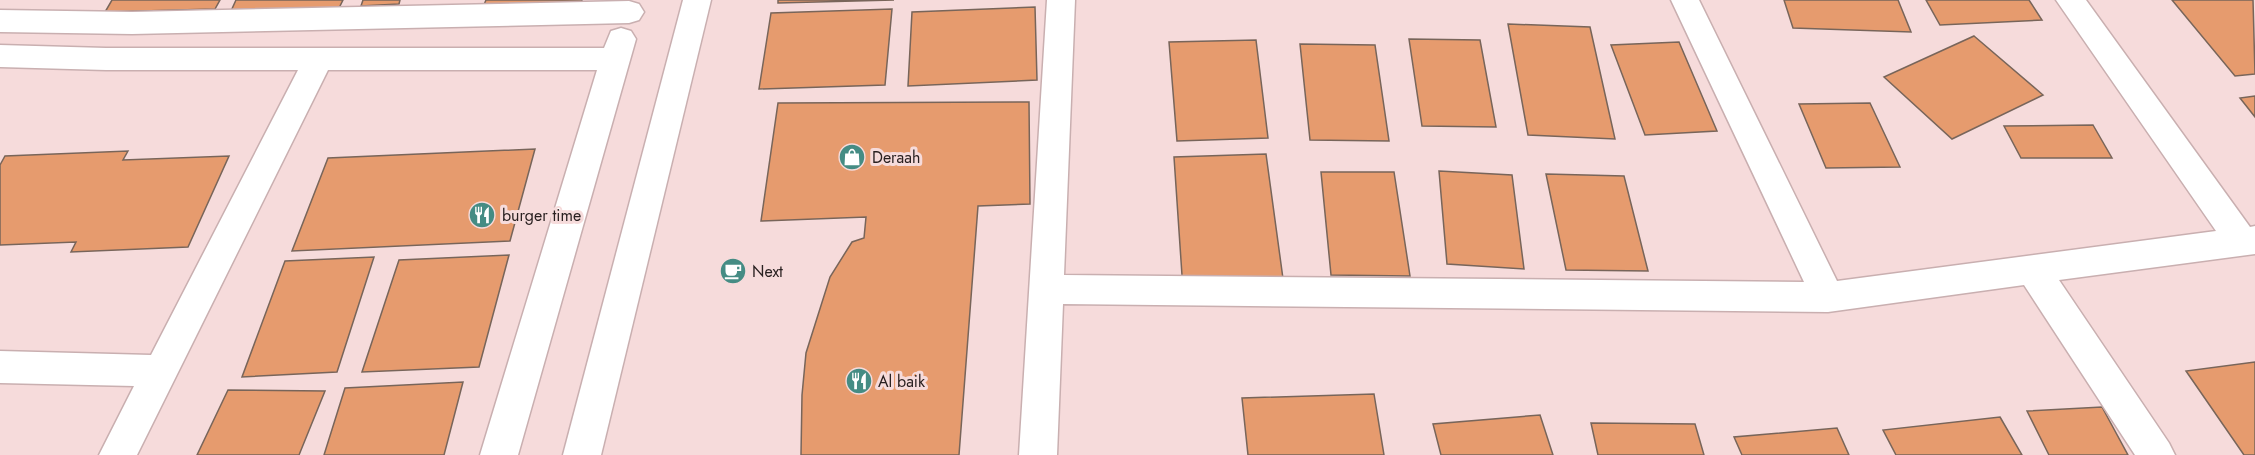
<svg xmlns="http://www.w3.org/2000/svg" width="2255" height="455" font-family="Jost,sans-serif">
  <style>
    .building { fill: #e69b6e; stroke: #78655a; stroke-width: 1.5 }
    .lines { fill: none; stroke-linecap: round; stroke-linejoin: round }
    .minor-casing { stroke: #c9afb0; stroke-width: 3 }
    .minor { fill: #fff; fill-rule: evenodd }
    .labels { text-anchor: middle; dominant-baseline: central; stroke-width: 6; stroke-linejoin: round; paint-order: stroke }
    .poi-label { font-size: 16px; fill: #292020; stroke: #f6dbdb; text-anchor: start }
  </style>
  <rect width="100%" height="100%" fill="#f6dbdb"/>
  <g class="building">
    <path d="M112 0H220L215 9 105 12Z"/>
    <path d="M236 0H343L339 8 231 11Z"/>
    <path d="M363 0H400L399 4 361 6Z"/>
    <path d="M486 0H582L579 11 481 12Z"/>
    <path d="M778 0H894L778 3Z"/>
    <path d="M1784 0H1898L1911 32 1793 28Z"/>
    <path d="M1926 0H2029L2042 20 1940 25Z"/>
    <path d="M2172 0H2253L2255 74 2235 76Z"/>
    <path d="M1035 7 1037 80 908 86 912 12Z"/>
    <path d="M892 9 885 85 759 89 771 13Z"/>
    <path d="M1508 24 1590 27 1615 139 1528 135Z"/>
    <path d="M1974 36 2043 95 1952 139 1884 77Z"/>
    <path d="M1409 39 1480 40 1496 127 1422 126Z"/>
    <path d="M1256 40 1268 138 1177 141 1169 42Z"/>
    <path d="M1679 42 1717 131 1645 135 1611 45Z"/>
    <path d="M1300 44 1375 45 1389 141 1310 140Z"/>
    <path d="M2255 96V117L2240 98Z"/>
    <path d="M1029 102 1030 204 978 206 959 455H801L802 395 806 353 830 277 852 242 864 238 866 217 761 221 778 103Z"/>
    <path d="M1870 103 1900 167 1826 168 1799 104Z"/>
    <path d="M2093 125 2112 158H2021L2004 126Z"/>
    <path d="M535 149 510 241 292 251 328 158Z"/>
    <path d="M128 151 123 160 229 156 188 247 71 252 76 242 0 245V165L5 156Z"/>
    <path d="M1266 154 1284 286 1183 290 1174 157Z"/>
    <path d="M1439 171 1512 175 1524 269 1447 264Z"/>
    <path d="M1321 172H1394L1410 276 1331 275Z"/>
    <path d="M1546 174 1624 176 1648 271 1566 270Z"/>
    <path d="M509 255 479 367 362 372 399 260Z"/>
    <path d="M374 257 337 372 242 377 285 261Z"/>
    <path d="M2255 362V455H2244L2186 371Z"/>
    <path d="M463 382 444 455H324L345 388Z"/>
    <path d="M228 390 325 391 299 455H197Z"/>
    <path d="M1374 394 1384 455H1248L1242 398Z"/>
    <path d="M2102 407 2128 455H2049L2027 411Z"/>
    <path d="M1540 415 1553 455H1441L1433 424Z"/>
    <path d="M2000 417 2022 455H1896L1883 430Z"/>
    <path d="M1591 423 1695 424 1704 455H1598Z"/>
    <path d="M1837 428 1849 455H1742L1734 437Z"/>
  </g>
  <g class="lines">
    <defs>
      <g id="minor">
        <path d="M683 0H711L601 455H563Z"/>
        <path d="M1047 0H1075L1064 275 1804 282 1671 0H1699L1837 281 2216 231 2056 0H2086L2250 227 2255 226V254L2059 280 2169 443 2175 455H2135L2024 285 1828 312 1063 304 1057 455H1019Z"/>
        <path d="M629 1 639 4 644 12 639 20 629 23 132 34 0 32V10L132 12Z"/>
        <path d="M621 28 631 31 636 39 518 455H480L597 70H328L137 455H99L134 386 0 383V351L151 355 298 70H106L0 67V45L106 48H604L611 31Z"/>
      </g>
    </defs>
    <use href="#minor" class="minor-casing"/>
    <use href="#minor" class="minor"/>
  </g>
  <defs>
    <symbol id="shop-disc" viewBox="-11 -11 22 22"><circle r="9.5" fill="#458c84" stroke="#f6dbdb"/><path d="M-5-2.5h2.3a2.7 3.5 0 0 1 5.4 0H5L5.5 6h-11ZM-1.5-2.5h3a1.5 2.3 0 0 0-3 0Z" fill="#fff"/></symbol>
    <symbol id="restaurant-disc" viewBox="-11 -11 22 22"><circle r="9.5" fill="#458c84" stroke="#f6dbdb"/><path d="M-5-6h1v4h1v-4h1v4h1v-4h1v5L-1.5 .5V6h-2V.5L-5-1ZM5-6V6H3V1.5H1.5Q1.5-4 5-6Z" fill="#fff"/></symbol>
    <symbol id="cafe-disc" viewBox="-11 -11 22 22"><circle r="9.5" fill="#458c84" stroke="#f6dbdb"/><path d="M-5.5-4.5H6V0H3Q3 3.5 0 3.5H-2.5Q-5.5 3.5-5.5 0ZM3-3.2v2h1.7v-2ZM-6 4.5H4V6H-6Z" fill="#fff"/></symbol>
  </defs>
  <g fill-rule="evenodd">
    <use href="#shop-disc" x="837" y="142" width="30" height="30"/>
    <use href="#restaurant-disc" x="467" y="200" width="30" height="30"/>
    <use href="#cafe-disc" x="718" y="256" width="30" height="30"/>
    <use href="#restaurant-disc" x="844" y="366" width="30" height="30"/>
  </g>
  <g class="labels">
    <g class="poi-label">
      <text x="872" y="157">Deraah</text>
      <text x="502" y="215">burger time</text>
      <text x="752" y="271">Next</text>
      <text x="878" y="381">Al baik</text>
    </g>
  </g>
</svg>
